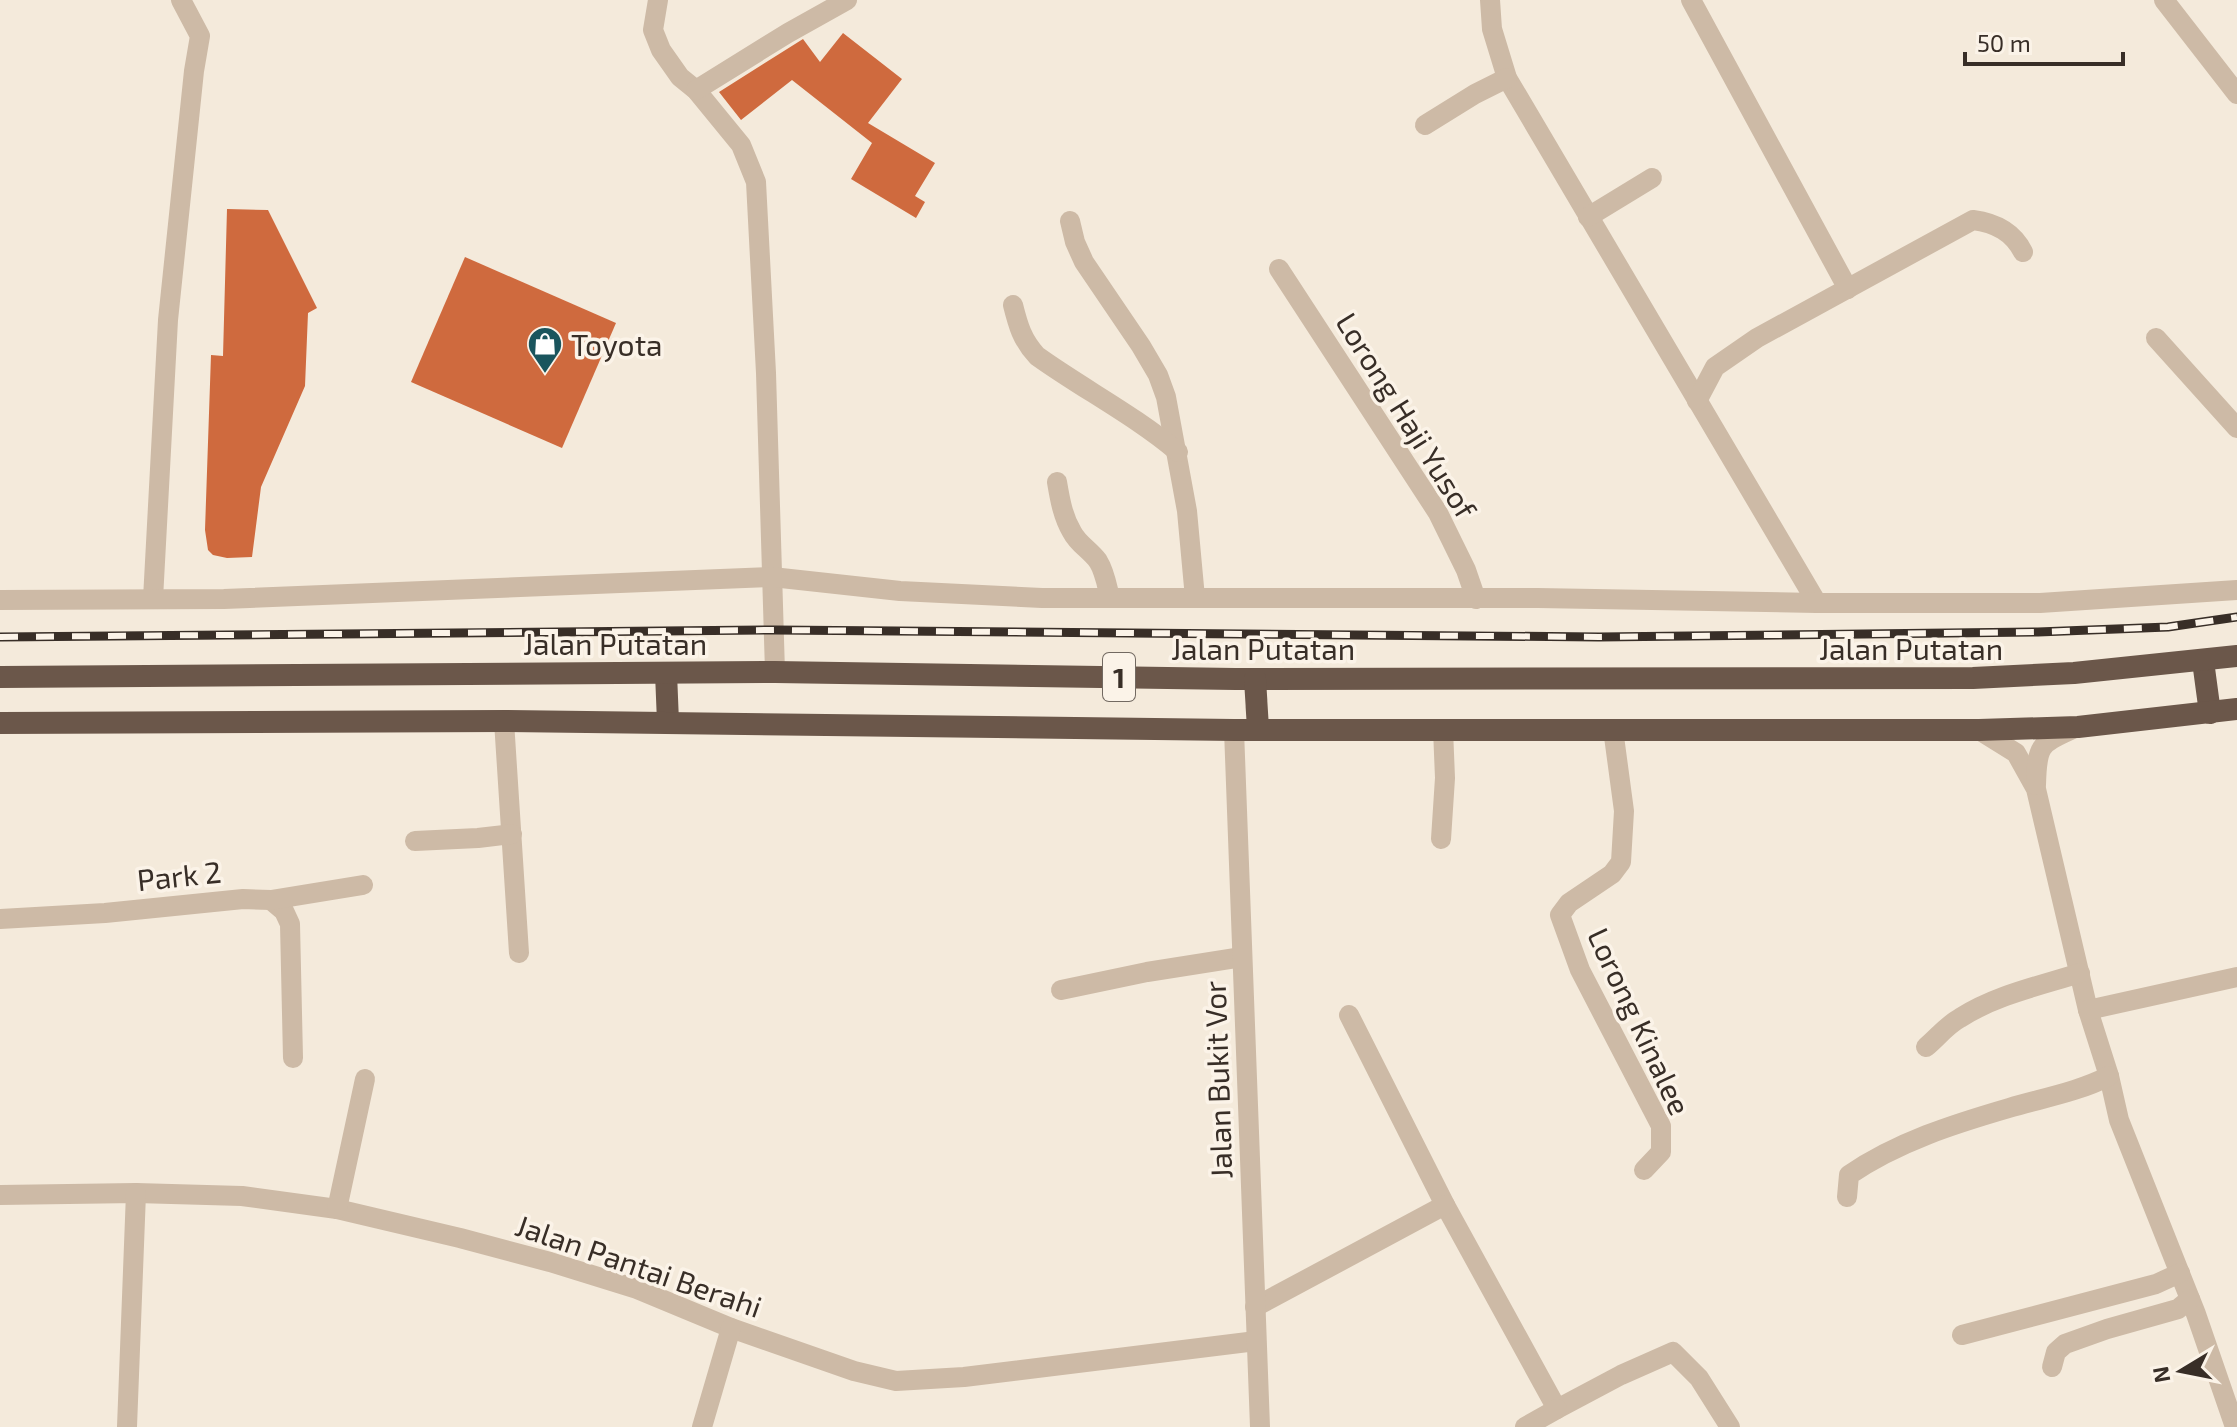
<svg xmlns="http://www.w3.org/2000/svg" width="2237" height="1427" font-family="'Exo 2',sans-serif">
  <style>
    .building { fill: #cf6a3e }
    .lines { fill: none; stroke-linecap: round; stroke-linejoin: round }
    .minor { stroke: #cdbaa6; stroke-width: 20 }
    .tertiary { stroke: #cdbaa6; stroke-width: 20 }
    .trunk { stroke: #6b574a; stroke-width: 22 }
    .rail-casing { stroke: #382e27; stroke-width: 9 }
    .rail { stroke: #fbf3e8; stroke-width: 6; stroke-dasharray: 18; stroke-linecap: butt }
    .labels { text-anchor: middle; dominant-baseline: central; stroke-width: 7; stroke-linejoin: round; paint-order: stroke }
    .shield { fill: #fbf3e8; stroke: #726961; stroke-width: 2 }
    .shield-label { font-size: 28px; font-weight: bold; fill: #382e27 }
    .poi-label { font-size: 30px; fill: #382e27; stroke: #fbf3e8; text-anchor: start }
    .street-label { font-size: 30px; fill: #382e27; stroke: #fbf3e8 }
  </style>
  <rect width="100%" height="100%" fill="#f4eadb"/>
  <g class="building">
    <path d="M843 33 902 79 868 123 935 163 915 196 925 202 916 218 851 179 872 143 792 80 741 120 719 92 803 39 820 62Z"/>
    <path d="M227 209 268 210 317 308 308 313 305 386 261 487 252 557 227 558 213 555 208 550 205 530 211 355 223 356Z"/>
    <path d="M465 257 616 323 562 448 411 382Z"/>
  </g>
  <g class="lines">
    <g class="minor">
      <path d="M658 0 653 30 661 50 680 77 696 90 741 145 756 182 766 373 775 672"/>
      <path d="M1490 0 1492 29 1507 78 1817 603"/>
      <path d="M1691 0 1848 289"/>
      <path d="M2164 0 2237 94"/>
      <path d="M696 90 788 33 847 0"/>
      <path d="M1425 125 1475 94 1507 78"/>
      <path d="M1588 217 1652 178"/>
      <path d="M1070 221 1075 242 1084 262 1141 346 1158 375 1166 397 1187 511 1195 598"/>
      <path d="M1279 269 1438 513 1466 570 1476 599"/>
      <path d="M1013 305C1018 325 1022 340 1037 356 1083 389 1134 415 1178 452"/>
      <path d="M2156 338 2237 428"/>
      <path d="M1697 401 1715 367 1757 338 1973 220C1996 223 2013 232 2023 252"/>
      <path d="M1057 482C1060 500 1063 517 1072 532 1078 544 1090 550 1098 561 1105 572 1107 586 1110 598"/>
      <path d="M153 599 168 320 194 71 200 36 181 0"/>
      <path d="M0 600 224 599 772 577 900 591 1042 598H1538L1817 603H2040L2237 590"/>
      <path d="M504 721 519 953"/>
      <path d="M1613 729 1624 811 1621 862 1612 874 1569 903 1560 915 1580 970 1661 1126V1152L1644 1170"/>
      <path d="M1979 730 2016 753 2036 789 2088 1010 2109 1076 2119 1120 2196 1314 2235 1427"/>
      <path d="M2036 785C2037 743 2040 744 2077 727"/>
      <path d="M1441 839 1445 778 1443 729"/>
      <path d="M415 841 478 838 512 834"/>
      <path d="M271 900 284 911 290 924 293 1058"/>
      <path d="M0 919 105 913 243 899 271 900 363 885"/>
      <path d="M1061 990 1147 972 1242 957"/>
      <path d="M2088 1010 2237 977"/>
      <path d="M1349 1015 1445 1205 1557 1409 1621 1375 1673 1352 1699 1378 1730 1427"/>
      <path d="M1926 1047C1937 1038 1947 1025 1960 1018 1996 995 2039 986 2080 973"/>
      <path d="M0 1195 136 1193 242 1196 337 1209 460 1238 550 1262 637 1289 731 1328 854 1371 896 1381 964 1377 1256 1341"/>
      <path d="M1847 1197 1849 1175C1897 1142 1954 1124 2009 1108 2043 1098 2078 1092 2109 1076"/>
      <path d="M337 1209 365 1079"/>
      <path d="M1255 1307 1445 1205"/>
      <path d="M1962 1335 2156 1284 2180 1273"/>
      <path d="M2052 1367 2056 1352 2065 1344 2107 1329 2178 1309 2190 1299"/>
      <path d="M127 1427 136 1193"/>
      <path d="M702 1427 731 1328"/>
      <path d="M1525 1427 1557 1409"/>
    </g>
    <path class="tertiary" d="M1234 730 1260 1427"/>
    <g class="trunk">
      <path d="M2203 661 2210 713"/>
      <path d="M666 673 668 722"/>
      <path d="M0 677 775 672 1235 679 1973 678 2074 673 2237 656"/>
      <path d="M1255 679 1258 729"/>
      <path d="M0 723 504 721 1234 730H1979L2078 727 2237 709"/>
    </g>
    <defs>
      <path id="rail" d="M0 637 775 630 1599 637 2038 632 2168 627 2237 617"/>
    </defs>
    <use href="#rail" class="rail-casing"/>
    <use href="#rail" class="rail"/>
  </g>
  <defs>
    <symbol id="shop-pin" viewBox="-11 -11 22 30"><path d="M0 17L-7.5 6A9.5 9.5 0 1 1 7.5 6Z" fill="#1a555d" stroke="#fbf3e8"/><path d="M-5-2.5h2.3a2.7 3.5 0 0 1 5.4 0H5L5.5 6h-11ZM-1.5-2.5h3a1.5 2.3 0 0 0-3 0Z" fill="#fff"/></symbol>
  </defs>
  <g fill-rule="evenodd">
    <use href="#shop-pin" x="525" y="324" width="40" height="54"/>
  </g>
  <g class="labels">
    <rect class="shield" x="1103" y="653" width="32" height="48" rx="6"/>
    <g class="shield-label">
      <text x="1119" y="677">1</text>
    </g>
    <g class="poi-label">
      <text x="571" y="344">Toyota</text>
    </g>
    <g class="street-label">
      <text transform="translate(1407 415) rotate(58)">Lorong Haji Yusof</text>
      <text x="615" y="643">Jalan Putatan</text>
      <text x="1263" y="648">Jalan Putatan</text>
      <text x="1911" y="648">Jalan Putatan</text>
      <text transform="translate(179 875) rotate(-6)">Park 2</text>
      <text transform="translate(1640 1021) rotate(65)">Lorong Kinalee</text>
      <text transform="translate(1217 1080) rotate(-92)">Jalan Bukit Vor</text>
      <text transform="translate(639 1265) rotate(19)">Jalan Pantai Berahi</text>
    </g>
  </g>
  <g transform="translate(2181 1371) rotate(260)" stroke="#fbf3e8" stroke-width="6" paint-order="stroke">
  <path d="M0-6L14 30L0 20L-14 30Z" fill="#382e27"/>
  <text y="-12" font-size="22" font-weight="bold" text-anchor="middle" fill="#382e27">N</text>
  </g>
  <path d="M1965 52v12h158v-12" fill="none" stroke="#382e27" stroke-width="4"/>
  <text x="1977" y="52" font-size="24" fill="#382e27" stroke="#fbf3e8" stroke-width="6" paint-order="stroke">50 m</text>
</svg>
